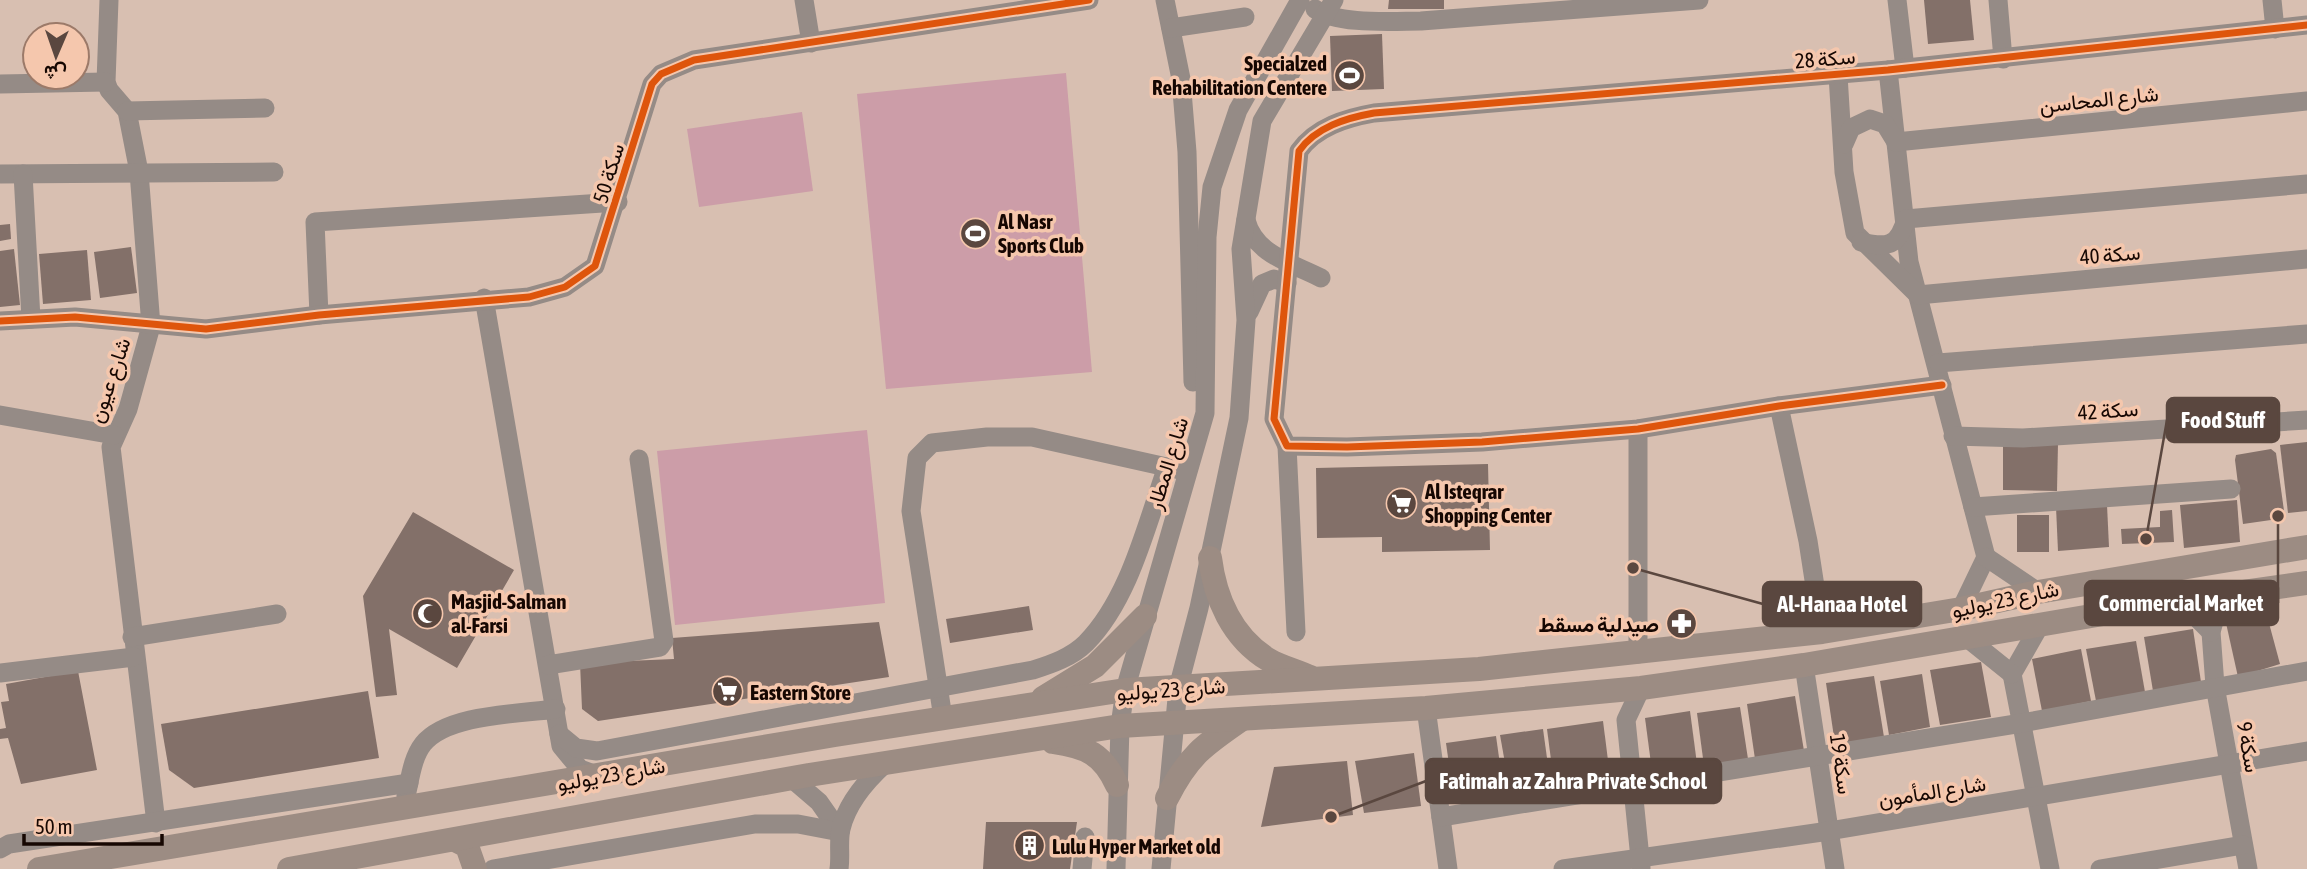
<svg xmlns="http://www.w3.org/2000/svg" width="2307" height="869" font-family="'Asap Condensed',Vazirmatn,sans-serif">
  <style>
    .green { fill: #cc9da8 }
    .building { fill: #837069 }
    .lines { fill: none; stroke-linecap: round; stroke-linejoin: round }
    .minor { stroke: #958b86; stroke-width: 19 }
    .major { stroke: #9c8c83; stroke-width: 24 }
    .cycleway-casing { stroke: #f5c7ad; stroke-width: 11 }
    .cycleway { stroke: #de550c; stroke-width: 7 }
    .labels { text-anchor: middle; dominant-baseline: central; stroke-width: 7; stroke-linejoin: round; paint-order: stroke }
    .street-label { font-size: 21px; fill: #160702; stroke: #f5c7ad }
    .poi-label { font-size: 21px; font-weight: bold; fill: #160702; stroke: #f5c7ad; text-anchor: start }
    .leader { fill: none; stroke: #5a473f; stroke-width: 2.5 }
    .callout-dot { fill: #5a473f; stroke: #f5c7ad; stroke-width: 2.5 }
    .callout { fill: #5a473f; stroke: #5a473f; stroke-width: 2.5 }
    .callout-label { font-size: 23px; text-anchor: middle; font-weight: bold; fill: #fff }
  </style>
  <rect width="100%" height="100%" fill="#d8bfb1"/>
  <g class="green">
    <path d="M1066 73 1092 372 886 389 857 94Z"/>
    <path d="M802 112 813 191 699 207 687 129Z"/>
    <path d="M867 430 885 603 675 625 657 451Z"/>
  </g>
  <g class="building">
    <path d="M1389 0H1444V9H1388Z"/>
    <path d="M1924 0H1970L1974 40 1928 44Z"/>
    <path d="M1382 34 1384 89 1332 91 1330 36Z"/>
    <path d="M10 224 11 239 0 241V225Z"/>
    <path d="M131 247 137 293 100 298 94 252Z"/>
    <path d="M14 249 20 305 0 307V251Z"/>
    <path d="M87 250 91 300 43 304 39 254Z"/>
    <path d="M2307 442V511L2288 513 2280 445Z"/>
    <path d="M2003 443H2058L2057 491 2003 490Z"/>
    <path d="M2271 449 2276 453 2285 518 2243 524 2235 460 2236 455Z"/>
    <path d="M1488 464 1490 550 1382 552V537L1317 538 1316 468Z"/>
    <path d="M2237 500 2240 542 2184 548 2180 505Z"/>
    <path d="M2107 505 2109 547 2058 551 2056 507Z"/>
    <path d="M2172 510 2174 542 2122 544 2121 529 2160 527V511Z"/>
    <path d="M413 512 514 570 457 668 389 629 397 695 376 697 363 596Z"/>
    <rect x="2017" y="515" width="32" height="37"/>
    <path d="M1029 606 1033 630 950 643 946 619Z"/>
    <path d="M2266 612 2280 664 2238 677 2226 623Z"/>
    <path d="M879 622 889 677 598 721 582 709 580 663 674 659 672 638Z"/>
    <path d="M2193 629 2201 682 2153 691 2144 637Z"/>
    <path d="M2136 641 2145 692 2096 701 2086 649Z"/>
    <path d="M2081 649 2091 701 2042 711 2032 659Z"/>
    <path d="M1981 662 1991 717 1940 725 1930 670Z"/>
    <path d="M78 671 97 770 21 784 8 738 0 739V729L6 728 1 702 9 701 6 684Z"/>
    <path d="M1922 674 1930 727 1889 735 1880 681Z"/>
    <path d="M1874 676 1884 737 1835 744 1826 683Z"/>
    <path d="M368 691 379 758 194 788 169 770 161 724Z"/>
    <path d="M1795 696 1804 751 1755 759 1747 704Z"/>
    <path d="M1740 707 1748 759 1704 766 1697 713Z"/>
    <path d="M1690 711 1697 764 1652 771 1645 718Z"/>
    <path d="M1603 721 1610 776 1554 783 1547 729Z"/>
    <path d="M1543 729 1551 787 1510 791 1500 735Z"/>
    <path d="M1496 736 1504 793 1454 800 1446 743Z"/>
    <path d="M1414 753 1421 806 1364 813 1355 761Z"/>
    <path d="M1347 761 1353 815 1261 827 1274 767Z"/>
    <path d="M986 822H1077L1070 869H983Z"/>
  </g>
  <g class="lines">
    <g class="minor">
      <path d="M109 0 106 82 109 90 127 111 139 172 151 326 128 409 111 447 156 823"/>
      <path d="M804 0 811 43"/>
      <path d="M1165 0 1181 79 1187 152 1193 382"/>
      <path d="M1897 0 1905 68"/>
      <path d="M1998 0 2003 59"/>
      <path d="M2272 0 2275 29"/>
      <path d="M1315 9C1337 25 1393 21 1421 21L1699 0"/>
      <path d="M1171 28 1245 17"/>
      <path d="M1888 70 1909 262 1986 557 1961 609"/>
      <path d="M1838 75 1844 172 1855 233 1918 295 2307 259"/>
      <path d="M0 84 106 82"/>
      <path d="M127 111 265 108"/>
      <path d="M1844 144 1851 128 1870 119 1885 124 1896 142 2307 101"/>
      <path d="M0 174 274 172"/>
      <path d="M23 174 31 319"/>
      <path d="M1246 220C1255 255 1292 263 1321 278"/>
      <path d="M1861 242C1887 248 1898 247 1906 219L2307 184"/>
      <path d="M484 298 561 746 580 769 599 776"/>
      <path d="M1249 312 1262 284 1274 279 1287 283"/>
      <path d="M319 315 315 222 618 202"/>
      <path d="M0 321 75 317 206 329 319 315 529 297 565 287 595 266 652 84 661 74 694 60 1089 0"/>
      <path d="M1938 363 2307 334"/>
      <path d="M1942 385 1779 406 1638 429 1482 442 1347 447 1287 446 1274 419 1299 151C1316 127 1346 118 1374 113L1888 70 2307 25"/>
      <path d="M1779 406 1808 541 1822 632"/>
      <path d="M0 415 114 435"/>
      <path d="M1638 429V654"/>
      <path d="M1953 436 2023 438 2307 420"/>
      <path d="M1287 446 1296 632"/>
      <path d="M1973 507 2231 489"/>
      <path d="M1986 557 2038 592"/>
      <path d="M2229 594 2217 611 2211 632 2215 686 2248 869"/>
      <path d="M2173 602 2195 616 2211 632"/>
      <path d="M2040 625 2012 674 2050 869"/>
      <path d="M132 637 277 614"/>
      <path d="M1966 637 2012 674"/>
      <path d="M548 665 660 647 664 641 639 459"/>
      <path d="M1804 665 1835 869"/>
      <path d="M0 673 134 657"/>
      <path d="M1641 688 1626 720 1641 868"/>
      <path d="M1426 708 1448 869"/>
      <path d="M943 718 911 511 917 458 932 443 987 437H1032L1180 470"/>
      <path d="M559 734 576 748 597 751 1033 670C1052 664 1072 657 1086 643 1130 598 1146 525 1167 467"/>
      <path d="M791 778 819 802 840 832"/>
      <path d="M406 796C410 780 412 758 423 744 447 714 518 714 556 709"/>
      <path d="M1441 817 2022 723 2307 671"/>
      <path d="M0 849 9 844 409 783"/>
      <path d="M493 869 755 824H798L840 832"/>
      <path d="M839 869C841 856 838 841 841 829 847 803 866 781 886 763"/>
      <path d="M1082 869 1085 837"/>
      <path d="M1116 869 1120 726 1125 690 1205 413 1207 237 1212 187 1238 110 1300 0"/>
      <path d="M1161 869 1178 688 1199 608 1239 418 1246 320 1241 249 1262 121 1334 0"/>
      <path d="M1563 869 1829 831 2307 751"/>
      <path d="M2100 869 2243 845"/>
    </g>
    <g class="major">
      <path d="M1210 558C1215 598 1232 638 1269 660 1281 667 1297 671 1310 677"/>
      <path d="M1043 698 1095 666 1145 616"/>
      <path d="M1053 742C1087 747 1103 754 1117 785"/>
      <path d="M1167 798C1188 756 1204 745 1242 719"/>
      <path d="M455 840 467 846 475 869"/>
      <path d="M39 869 835 735 1125 690 1479 669 1822 632 1961 609 2038 592 2307 547"/>
      <path d="M289 869 809 775 1120 726 1426 708 1641 688 1804 665 2173 602 2307 583"/>
    </g>
    <defs>
      <g id="cycleway">
        <path d="M0 321 75 317 206 329 319 315 529 297 565 287 595 266 652 84 661 74 694 60 1089 0"/>
        <path d="M1942 385 1779 406 1638 429 1482 442 1347 447 1287 446 1274 419 1299 151C1316 127 1346 118 1374 113L1888 70 2307 25"/>
      </g>
    </defs>
    <use href="#cycleway" class="cycleway-casing"/>
    <use href="#cycleway" class="cycleway"/>
  </g>
  <defs>
    <symbol id="stadium-disc" viewBox="-11 -11 22 22"><circle r="9.5" fill="#5a473f" stroke="#f5c7ad"/><path d="M0-5a6.5 5 0 1 0 0 10a6.5 5 0 1 0 0-10ZM-3.5-1.8h7v3.6h-7Z" fill="#fff"/></symbol>
    <symbol id="supermarket-disc" viewBox="-11 -11 22 22"><circle r="9.5" fill="#5a473f" stroke="#f5c7ad"/><path d="M-6-5.5h2.5l.6 2H6L4.5 2H-2.5L-4.4-4H-6ZM-1.5 3.2a1.3 1.3 0 1 0 .1 0ZM3 3.2a1.3 1.3 0 1 0 .1 0Z" fill="#fff"/></symbol>
    <symbol id="mosque-disc" viewBox="-11 -11 22 22"><circle r="9.5" fill="#5a473f" stroke="#f5c7ad"/><path d="M3.5-4.9A6 6 0 1 0 3.5 4.9A5 5 0 1 1 3.5-4.9Z" fill="#fff"/></symbol>
    <symbol id="pharmacy-disc" viewBox="-11 -11 22 22"><circle r="9.5" fill="#5a473f" stroke="#f5c7ad"/><path d="M-2-6h4v4h4v4h-4v4h-4v-4h-4v-4h4Z" fill="#fff"/></symbol>
    <symbol id="building-disc" viewBox="-11 -11 22 22"><circle r="9.5" fill="#5a473f" stroke="#f5c7ad"/><path d="M-4-6H4V6H1V3H-1V6H-4ZM-2.5-4.3h1.7v1.8h-1.7ZM.8-4.3h1.7v1.8H.8ZM-2.5-1h1.7V.8h-1.7ZM.8-1h1.7V.8H.8Z" fill="#fff"/></symbol>
  </defs>
  <g fill-rule="evenodd">
    <use href="#stadium-disc" x="1332" y="58" width="35" height="35"/>
    <use href="#stadium-disc" x="958" y="216" width="35" height="35"/>
    <use href="#supermarket-disc" x="1384" y="486" width="35" height="35"/>
    <use href="#mosque-disc" x="410" y="596" width="35" height="35"/>
    <use href="#pharmacy-disc" x="1664" y="606" width="35" height="35"/>
    <use href="#supermarket-disc" x="710" y="674" width="35" height="35"/>
    <use href="#building-disc" x="1012" y="828" width="35" height="35"/>
  </g>
  <g class="labels">
    <g class="street-label">
      <text transform="translate(1825 58) rotate(-5)">سكة 28</text>
      <text transform="translate(2099 99) rotate(-6)">شارع المحاسن</text>
      <text transform="translate(608 173) rotate(-73)">سكة 50</text>
      <text transform="translate(2110 254) rotate(-5)">سكة 40</text>
      <text transform="translate(109 380) rotate(-71)">شارع عيون</text>
      <text transform="translate(2108 410) rotate(-4)">سكة 42</text>
      <text transform="translate(1167 463) rotate(-73)">شارع المطار</text>
      <text transform="translate(2005 599) rotate(-12)">شارع 23 يوليو</text>
      <text transform="translate(1171 689) rotate(-4)">شارع 23 يوليو</text>
      <text transform="translate(2249 747) rotate(80)">سكة 9</text>
      <text transform="translate(1842 764) rotate(82)">سكة 19</text>
      <text transform="translate(611 774) rotate(-10)">شارع 23 يوليو</text>
      <text transform="translate(1932 791) rotate(-9)">شارع المأمون</text>
    </g>
    <g class="poi-label">
      <text x="1327" y="63" text-anchor="end">Specialzed<tspan x="1327" dy="24">Rehabilitation Centere</tspan></text>
      <text x="998" y="221">Al Nasr<tspan x="998" dy="24">Sports Club</tspan></text>
      <text x="1425" y="491">Al Isteqrar<tspan x="1425" dy="24">Shopping Center</tspan></text>
      <text x="451" y="601">Masjid-Salman<tspan x="451" dy="24">al-Farsi</tspan></text>
      <text x="1659" y="624" text-anchor="end">صيدلية مسقط</text>
      <text x="750" y="692">Eastern Store</text>
      <text x="1052" y="846">Lulu Hyper Market old</text>
    </g>
  </g>
  <path class="leader" d="M2146 539L2167 420M2278 516L2278 603M1633 568L1763 604M1331 817L1426 781"/>
  <g class="callout-dot">
    <circle cx="2146" cy="539" r="7"/>
    <circle cx="2278" cy="516" r="7"/>
    <circle cx="1633" cy="568" r="7"/>
    <circle cx="1331" cy="817" r="7"/>
  </g>
  <g class="callout">
    <rect x="2167" y="398" width="112" height="44" rx="7"/>
    <rect x="2085" y="581" width="193" height="44" rx="7"/>
    <rect x="1763" y="582" width="158" height="44" rx="7"/>
    <rect x="1426" y="759" width="295" height="44" rx="7"/>
  </g>
  <g class="callout-label">
    <text x="2223" y="428">Food Stuff</text>
    <text x="2181" y="611">Commercial Market</text>
    <text x="1842" y="612">Al-Hanaa Hotel</text>
    <text x="1573" y="789">Fatimah az Zahra Private School</text>
  </g>
  <g transform="translate(56 56) rotate(182)"><circle r="33" fill="#f5c7ad" stroke="#9c7a69" stroke-width="2"/>
  <path d="M0-5L12 26L0 18L-12 26Z" fill="#5a473f"/>
  <text y="-10" font-size="19" font-weight="bold" text-anchor="middle" fill="#160702">ش</text>
  </g>
  <path d="M24 834v10h138v-10" fill="none" stroke="#160702" stroke-width="3.5"/>
  <text x="35" y="834" font-size="21" fill="#160702" stroke="#f5c7ad" stroke-width="5" paint-order="stroke">50 m</text>
</svg>
